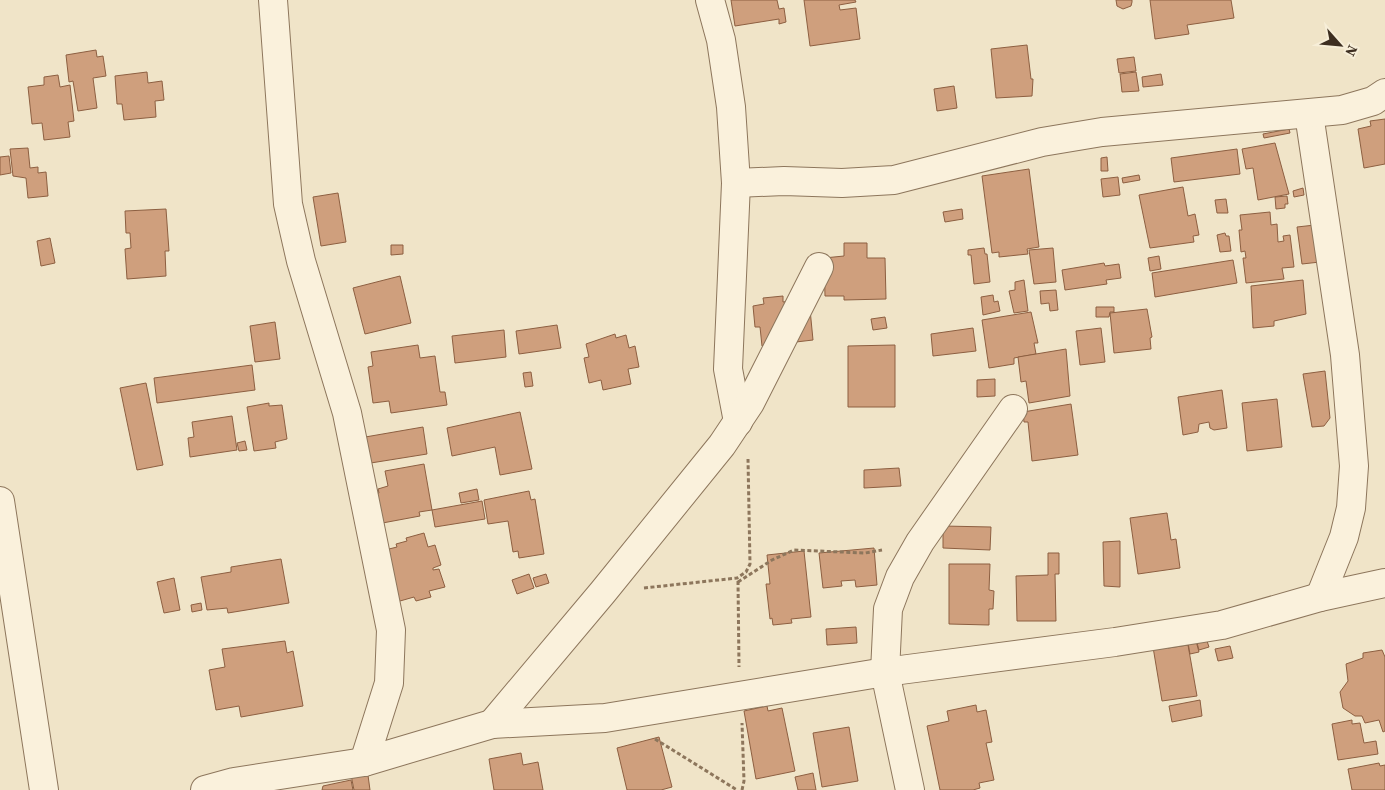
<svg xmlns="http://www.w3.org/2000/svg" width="1385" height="790" font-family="'Source Serif 4',serif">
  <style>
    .building { fill: #cf9f7d; stroke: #8d5f41 }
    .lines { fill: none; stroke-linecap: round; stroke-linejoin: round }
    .minor-casing { stroke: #8d765c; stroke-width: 30 }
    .path { stroke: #8d765c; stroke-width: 3; stroke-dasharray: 4 2.5; stroke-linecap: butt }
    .minor { stroke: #faf1dc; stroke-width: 28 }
  </style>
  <rect width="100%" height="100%" fill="#f0e4c8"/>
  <g class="building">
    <path d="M731 0H777L779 9 784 8 786 22 779 24V19L735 26Z"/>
    <path d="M804 0H855L856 2 839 5 840 10 856 8 860 39 810 46Z"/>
    <path d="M1116 0H1132V2L1131 6 1123 9 1117 6Z"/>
    <path d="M1150 0H1231L1234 18 1187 25 1189 34 1155 39Z"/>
    <path d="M1027 45 1031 79H1033L1032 96 996 98 991 49Z"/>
    <path d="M96 50 97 57 103 56 106 76 93 78 97 108 78 111 73 81 69 82 66 55Z"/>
    <path d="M1134 57 1136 71 1119 73 1117 59Z"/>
    <path d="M147 72 148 83 162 81 164 100 155 101 156 117 124 120 122 104H117L115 76Z"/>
    <path d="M1136 72 1139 91 1122 92 1120 74Z"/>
    <path d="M1161 74 1163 85 1143 87 1142 77Z"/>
    <path d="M58 75 60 87 70 85 74 121 68 122 70 137 44 140 42 123 32 124 28 87 44 85V77Z"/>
    <path d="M954 86 957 108 937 111 934 89Z"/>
    <path d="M1385 119V164L1364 168 1358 129 1371 126 1370 121Z"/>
    <path d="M1289 129 1290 133 1264 138 1263 134Z"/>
    <path d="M1275 143 1289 194 1258 200 1253 168 1246 169 1242 149Z"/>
    <path d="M28 148 30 168 38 167V173L46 172 48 196 28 198 26 178 13 176 10 149Z"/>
    <path d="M1237 149 1240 174 1174 182 1171 158Z"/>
    <path d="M9 156 11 173 0 175V157Z"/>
    <path d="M1107 157 1108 171H1101V158Z"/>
    <path d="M1029 169 1039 247 1027 249 1028 254 999 257V252L992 253 982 176Z"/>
    <path d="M1139 175 1140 180 1123 183 1122 178Z"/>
    <path d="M1118 177 1120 195 1103 197 1101 179Z"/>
    <path d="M1183 187 1188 216 1195 214 1199 235 1193 236 1194 242 1150 248 1139 195Z"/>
    <path d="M1303 188 1304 195 1294 197 1293 191Z"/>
    <path d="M338 193 346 242 321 246 313 197Z"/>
    <path d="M1287 196 1288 204H1285V208L1276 209 1275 197Z"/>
    <path d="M1226 199 1228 213H1217L1215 200Z"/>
    <path d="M166 209 169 251H165L166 276 127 279 125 249 131 248 130 233H126L125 211Z"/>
    <path d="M962 209 963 219 945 222 943 212Z"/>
    <path d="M1270 212 1271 225 1277 224 1278 242 1284 241 1283 236 1290 235 1294 267 1282 268 1284 279 1246 283 1243 258H1246L1245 251 1241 252 1239 230H1242L1240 215Z"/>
    <path d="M1315 225 1320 262 1302 264 1297 227Z"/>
    <path d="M1225 233 1226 236H1229L1231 251 1220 252 1217 235Z"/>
    <path d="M50 238 55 263 41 266 37 241Z"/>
    <path d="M844 243H867V258H885L886 299 844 300V296H825L824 258 844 256Z"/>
    <path d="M391 245H403V254L391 255Z"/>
    <path d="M984 248 985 254H987L990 282 974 284 971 255H968V250Z"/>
    <path d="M1053 248 1056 282 1034 284 1029 250Z"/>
    <path d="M1159 256 1161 269 1150 271 1148 258Z"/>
    <path d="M1233 260 1237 283 1155 297 1152 273Z"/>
    <path d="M1104 263 1105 266 1119 264 1121 278 1106 280 1107 284 1065 290 1062 270Z"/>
    <path d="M400 276 411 323 365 334 353 288Z"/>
    <path d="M1024 280 1028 311 1014 313 1009 291 1015 290V282Z"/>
    <path d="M1303 280 1306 314 1274 321V326L1253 328 1251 286Z"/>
    <path d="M1056 290 1058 310 1050 311 1049 303 1041 304 1040 291Z"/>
    <path d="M993 295 994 302 998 301 1000 311 983 315 981 297Z"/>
    <path d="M783 296V302L809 299 813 340 762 346 760 327H755L753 306 764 304 763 298Z"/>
    <path d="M1096 307H1114V312H1110L1109 317H1096Z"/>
    <path d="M1147 309 1152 337 1150 338 1151 349 1114 353 1110 313Z"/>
    <path d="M1031 312 1038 343H1034L1036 354 1014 358V364L989 368 982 320Z"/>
    <path d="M885 317 887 328 873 330 871 319Z"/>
    <path d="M275 322 280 359 255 362 250 326Z"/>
    <path d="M557 325 561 348 519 354 516 331Z"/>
    <path d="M973 328 976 351 933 356 931 334Z"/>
    <path d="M1101 328 1105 362 1080 365 1076 331Z"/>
    <path d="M504 330 506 357 455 363 452 336Z"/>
    <path d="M615 334 616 338 626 335 629 348 635 346 639 367 628 369 631 384 603 390 601 380 589 383 584 358 589 357 586 344Z"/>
    <path d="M418 345 420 358 435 356 440 392H445L447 405 391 413 389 401 373 403 368 367 373 366 371 352Z"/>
    <path d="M895 345V407H848V346Z"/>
    <path d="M1066 349 1070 396 1029 403 1026 381 1021 382 1018 357Z"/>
    <path d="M252 365 255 390 157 403 154 378Z"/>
    <path d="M1325 371 1330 418 1324 426 1312 427 1303 374Z"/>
    <path d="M531 372 533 386 525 387 523 373Z"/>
    <path d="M995 379V396L977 397V380Z"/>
    <path d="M146 383 163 465 137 470 120 388Z"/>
    <path d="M1222 390 1227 428 1214 430 1210 428 1209 422 1199 424 1198 432 1183 435 1178 397Z"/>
    <path d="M1277 399 1282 447 1247 451 1242 403Z"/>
    <path d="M269 403V406L282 405 287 439 275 442 276 448 254 451 247 407Z"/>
    <path d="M1071 404 1078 455 1032 461 1028 422H1024L1023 412Z"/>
    <path d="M520 412 532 469 500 475 495 447 452 456 447 428Z"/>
    <path d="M232 416 237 450 190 457 188 438 194 437 192 422Z"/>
    <path d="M423 427 427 454 352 466 348 440Z"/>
    <path d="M245 441 247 450 239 451 237 443Z"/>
    <path d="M424 464 432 510 419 512 420 516 361 527 356 498 379 493 378 489 388 486 385 471Z"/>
    <path d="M899 468 901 486 864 488V470Z"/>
    <path d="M477 489 479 500 461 503 459 493Z"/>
    <path d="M529 491 531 500 535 499 544 554 519 558 518 551 513 552 508 521 488 524 484 500Z"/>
    <path d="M482 501 485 519 435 527 432 510Z"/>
    <path d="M1167 513 1171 540 1176 539 1180 568 1138 574 1130 518Z"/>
    <path d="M943 526 991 527 990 550 943 548Z"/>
    <path d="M424 533 428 547 435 545 441 565 433 568V570L439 569 445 587 429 591 431 597 416 601 414 597 386 605 385 550 397 547 396 544 407 541 406 538Z"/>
    <path d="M1120 541V587L1104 586 1103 542Z"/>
    <path d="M874 548 877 585 856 587 855 580 841 581 842 586 823 588 819 553Z"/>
    <path d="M804 551 811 617 791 619 792 623 773 625 772 618 770 619 766 584H770L767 555Z"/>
    <path d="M1048 553H1059V574H1055L1056 621H1017L1016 576 1048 575Z"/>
    <path d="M281 559 289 603 228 613 227 608 207 610 201 577 231 572V567Z"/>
    <path d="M949 564H990L989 590 994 591 993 609H989V625L949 624Z"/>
    <path d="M529 574 534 588 517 594 512 580Z"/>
    <path d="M546 574 549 583 536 587 533 578Z"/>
    <path d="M174 578 180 610 164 613 157 582Z"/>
    <path d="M201 603 202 610 192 612 191 605Z"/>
    <path d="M856 627 857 643 827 645 826 629Z"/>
    <path d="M1167 639 1168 648 1188 645 1197 696 1162 701 1152 641Z"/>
    <path d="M285 641 287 653 293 651 303 706 241 717 239 706 216 710 209 670 225 667 222 649Z"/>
    <path d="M1196 641 1199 652 1190 654 1188 643Z"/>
    <path d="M1207 641 1209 647 1199 650 1197 643Z"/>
    <path d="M1230 646 1233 658 1218 661 1215 649Z"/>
    <path d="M1382 650 1385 657V731L1383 732 1379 720 1365 723 1362 716H1355L1343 708 1340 692 1348 681 1346 664 1363 658V653Z"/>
    <path d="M1200 700 1202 716 1172 722 1169 706Z"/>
    <path d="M976 705 977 712 986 710 992 742 986 743 994 780 979 783 980 788 973 790H940L927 726 949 721 947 711Z"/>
    <path d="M767 706 768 711 782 708 795 771 756 779 744 711Z"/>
    <path d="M1352 720V724L1360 723 1364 743 1376 741 1378 754 1338 760 1332 724Z"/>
    <path d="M849 727 858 781 822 787 813 733Z"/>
    <path d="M659 737 672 787 661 790H627L617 748Z"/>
    <path d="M521 753 523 765 538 762 543 790H494L489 759Z"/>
    <path d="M1379 763 1380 766 1385 765V790H1352L1348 769Z"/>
    <path d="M367 768 370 790H354L350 770Z"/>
    <path d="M813 773 816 790H798L795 777Z"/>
    <path d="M351 780 353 790H322L323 786Z"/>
  </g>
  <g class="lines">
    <defs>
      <g id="minor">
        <path d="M273 0 288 204 301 261 347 413 391 630 389 683 364 762"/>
        <path d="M710 0 721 40 731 107 736 183 728 369 738 422"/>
        <path d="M1309 114 1345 355 1354 466 1351 508 1344 537 1320 597"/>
        <path d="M736 183 784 181 842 183 894 180 1042 142 1102 132 1342 110 1373 101 1385 93"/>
        <path d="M0 501 44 790"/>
        <path d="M492 724 603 592 722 445 750 403 819 267"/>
        <path d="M205 790 234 782 364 762 492 724 605 718 885 672 1115 642 1222 625 1320 597 1385 583"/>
        <path d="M910 790 885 672 888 609 900 577 920 542 1013 409"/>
      </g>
    </defs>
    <use href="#minor" class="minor-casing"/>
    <g class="path">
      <path d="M738 581 739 667"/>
      <path d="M738 582 772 560 794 550 865 553 882 550"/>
      <path d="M644 588 737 578 746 572 750 564 748 459"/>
      <path d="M655 739 737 790"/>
      <path d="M742 790 744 781 742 723"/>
    </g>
    <use href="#minor" class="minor"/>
  </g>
  <g transform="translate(1340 45) rotate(117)" stroke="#f7eed8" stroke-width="4" paint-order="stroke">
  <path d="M0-4L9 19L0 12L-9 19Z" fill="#3d2e20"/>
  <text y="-8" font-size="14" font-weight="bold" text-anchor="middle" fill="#3d2e20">N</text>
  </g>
</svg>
